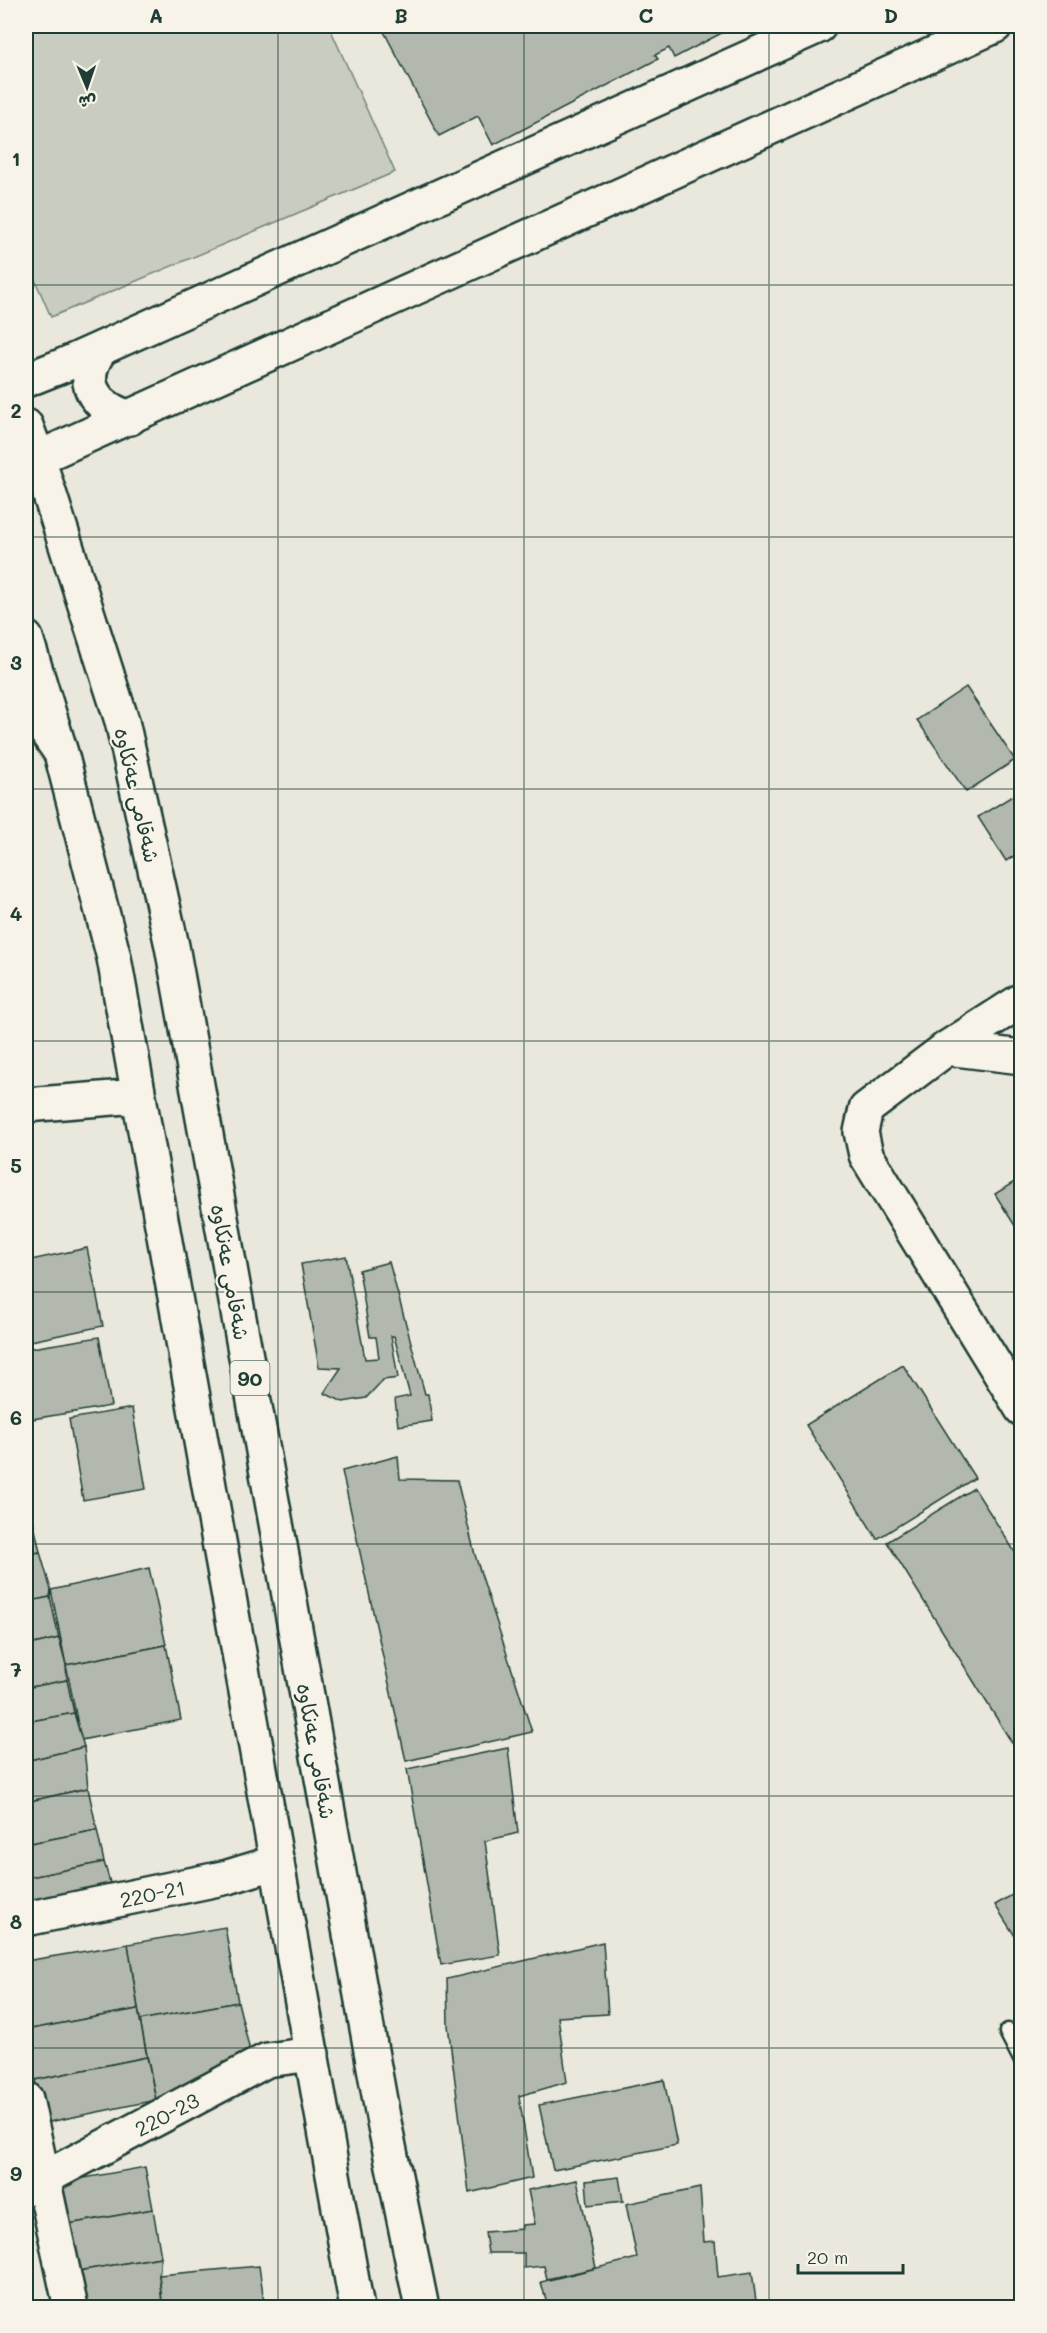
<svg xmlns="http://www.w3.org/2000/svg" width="1047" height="2333" font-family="Mali,'Playpen Sans Arabic',sans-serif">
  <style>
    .green { fill: #c8ccc1; stroke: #74847a; stroke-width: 1.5 }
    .building { fill: #b2b8ae; stroke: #1f3d34; stroke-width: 1.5 }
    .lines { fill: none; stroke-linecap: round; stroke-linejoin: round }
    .lane-casing { stroke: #1f3d34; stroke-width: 21 }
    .street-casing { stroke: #1f3d34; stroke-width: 38 }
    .secondary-casing { stroke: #1f3d34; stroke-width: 38 }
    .highway-casing { stroke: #1f3d34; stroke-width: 38 }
    .lane { stroke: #f7f3e8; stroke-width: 16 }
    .street { stroke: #f7f3e8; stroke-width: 33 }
    .secondary { stroke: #f7f3e8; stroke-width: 33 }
    .highway { stroke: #f7f3e8; stroke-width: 33 }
    .grid { fill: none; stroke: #1f3d34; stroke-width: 1.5; stroke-opacity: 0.55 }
    .labels { text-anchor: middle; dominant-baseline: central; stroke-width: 4.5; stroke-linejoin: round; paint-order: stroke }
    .shield { fill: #f7f3e8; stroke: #60746a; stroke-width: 1.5 }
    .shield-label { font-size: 20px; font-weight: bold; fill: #1f3d34 }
    .street-label { font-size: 21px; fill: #1f3d34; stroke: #f7f3e8 }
    .neatline { fill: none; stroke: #1f3d34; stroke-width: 2 }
    .grid-label { font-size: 20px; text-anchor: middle; font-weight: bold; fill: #1f3d34 }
  </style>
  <rect width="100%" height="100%" fill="#eae8dd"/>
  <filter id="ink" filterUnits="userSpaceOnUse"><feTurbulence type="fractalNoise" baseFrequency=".0167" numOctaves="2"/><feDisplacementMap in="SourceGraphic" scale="12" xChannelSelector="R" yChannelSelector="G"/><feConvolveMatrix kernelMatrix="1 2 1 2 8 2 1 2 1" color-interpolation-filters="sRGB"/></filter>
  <g filter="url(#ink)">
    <path class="green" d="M29 26H329L395 172 51 317 26 259V35Z"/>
    <g class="building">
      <path d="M381 26H735L674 58 669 48 655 55 658 59 493 145 478 116 439 136Z"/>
      <path d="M966 687 1015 760 966 792 917 720Z"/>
      <path d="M1022 790V851L1006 861 978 817Z"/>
      <path d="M1022 1177V1237L995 1194Z"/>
      <path d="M87 1248 103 1326 26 1342V1261Z"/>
      <path d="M346 1256 365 1359 379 1358 376 1337H370L359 1270 389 1262 425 1394H428L432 1421 398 1426 395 1399 410 1396 394 1336H391L398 1378 383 1380 366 1398 343 1402 324 1393 341 1368 319 1367 301 1264Z"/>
      <path d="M99 1337 111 1406 26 1420V1349Z"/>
      <path d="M903 1365 975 1478 877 1539 806 1425Z"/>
      <path d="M132 1408 146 1489 83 1500 69 1419Z"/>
      <path d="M398 1456 400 1479 457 1480 475 1555 532 1732 406 1761 342 1471Z"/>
      <path d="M974 1488 1022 1563V1738L1012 1743 887 1542Z"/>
      <path d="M31 1511 40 1552 26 1555V1512Z"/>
      <path d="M40 1552 51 1590 50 1597 26 1602V1555Z"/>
      <path d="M149 1568 166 1645 66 1665 51 1590Z"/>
      <path d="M50 1597 59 1638 26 1646V1602Z"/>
      <path d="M59 1638 66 1665 67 1680 26 1688V1646Z"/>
      <path d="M166 1645 181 1720 81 1740 66 1665Z"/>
      <path d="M67 1680 74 1713 26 1722V1688Z"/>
      <path d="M74 1713 84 1747 26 1761V1722Z"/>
      <path d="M84 1747 88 1788 26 1802V1761Z"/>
      <path d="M508 1748 518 1833 485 1841 500 1955 441 1965 407 1769Z"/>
      <path d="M88 1788 97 1830 26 1844V1802Z"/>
      <path d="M97 1830 104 1862 26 1878V1844Z"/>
      <path d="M104 1862 114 1896 26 1914V1878Z"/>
      <path d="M1022 1889V1947L995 1905Z"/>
      <path d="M225 1927 238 2002 140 2020 128 1944Z"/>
      <path d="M603 1942 608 2014 558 2017 567 2082 519 2096 532 2178 469 2193 448 2025 447 1979Z"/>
      <path d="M128 1944 138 2009 26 2030V1961Z"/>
      <path d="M238 2002 251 2055 156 2100 140 2020Z"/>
      <path d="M138 2009 147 2057 35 2080 26 2030Z"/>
      <path d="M147 2057 156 2100 44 2123 35 2080Z"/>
      <path d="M664 2080 677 2145 553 2170 539 2105Z"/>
      <path d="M145 2167 153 2209 69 2224 62 2182Z"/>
      <path d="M619 2177 623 2201 588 2205 586 2181Z"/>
      <path d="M577 2180 596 2268 547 2279 544 2266 524 2268V2253H488L485 2232 522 2229V2225L535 2224 528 2190Z"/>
      <path d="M700 2188 704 2242 715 2241 718 2277 752 2272 757 2308H548L541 2282 637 2258 626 2204Z"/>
      <path d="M153 2209 161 2257 78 2271 69 2224Z"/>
      <path d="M161 2257 159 2275 162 2302 117 2308H85L78 2271Z"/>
      <path d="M259 2266 265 2308H163L159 2275Z"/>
      <path d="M162 2302 163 2308H117Z"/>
    </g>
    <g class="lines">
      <defs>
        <path id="lane" d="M1008 2032 1022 2059"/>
        <g id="street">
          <path d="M1022 1000 947 1048 866 1109 861 1132 866 1155 1022 1409"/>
          <path d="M947 1048 1022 1057"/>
          <path d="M26 1105 138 1096"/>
          <path id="s1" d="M26 1919 228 1877 277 1862"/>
          <path d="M26 2099 71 2308"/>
          <path id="s2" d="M26 2188 267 2060 312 2054"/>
        </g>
        <g id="secondary">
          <path d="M101 349C76 382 95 407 130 418"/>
          <path d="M26 380 64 365 819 26"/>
          <path d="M38 458 995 26"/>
          <path d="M26 711 41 724 59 750"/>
        </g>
        <g id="highway">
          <path d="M26 426 38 458 122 721 172 946 383 2117 422 2308"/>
          <path d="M26 638 61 753 114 958 357 2308"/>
        </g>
      </defs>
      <use href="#lane" class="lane-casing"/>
      <use href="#street" class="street-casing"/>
      <use href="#secondary" class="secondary-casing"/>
      <use href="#highway" class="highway-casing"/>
      <use href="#lane" class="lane"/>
      <use href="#street" class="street"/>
      <use href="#secondary" class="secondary"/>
      <use href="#highway" class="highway"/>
    </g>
  </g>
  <path class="grid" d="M278 26V2308M524 26V2308M769 26V2308M26 285H1022M26 537H1022M26 789H1022M26 1041H1022M26 1292H1022M26 1544H1022M26 1796H1022M26 2048H1022"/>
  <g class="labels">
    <rect class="shield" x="230.5" y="1361" width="39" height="34" rx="4.5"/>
    <g class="shield-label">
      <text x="250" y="1378">90</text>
    </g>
    <g class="street-label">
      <text transform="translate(138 795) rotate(77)">شەقامی عەنکاوە</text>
      <text transform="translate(231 1272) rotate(80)">شەقامی عەنکاوە</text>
      <text transform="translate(317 1751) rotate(80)">شەقامی عەنکاوە</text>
      <text stroke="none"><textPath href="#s1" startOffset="129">220-21</textPath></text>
      <text stroke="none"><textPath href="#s2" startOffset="159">220-23</textPath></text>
    </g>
  </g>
  <rect width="1047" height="2333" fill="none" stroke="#f7f3e8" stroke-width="66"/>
  <g transform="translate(87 87) rotate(178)" stroke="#f7f3e8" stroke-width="4.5" paint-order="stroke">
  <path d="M0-4.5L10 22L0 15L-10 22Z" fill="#1f3d34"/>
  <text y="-9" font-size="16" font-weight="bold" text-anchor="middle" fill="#1f3d34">ش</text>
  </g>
  <path d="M798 2264v9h105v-9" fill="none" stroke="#1f3d34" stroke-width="3"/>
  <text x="807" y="2264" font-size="18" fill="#1f3d34" stroke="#f7f3e8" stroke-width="4.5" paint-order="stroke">20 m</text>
  <rect x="33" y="33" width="981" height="2267" class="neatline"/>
  <g class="grid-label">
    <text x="156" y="23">A</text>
    <text x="401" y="23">B</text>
    <text x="646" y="23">C</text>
    <text x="891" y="23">D</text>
    <text x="16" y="166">1</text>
    <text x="16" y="418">2</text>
    <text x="16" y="670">3</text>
    <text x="16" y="921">4</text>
    <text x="16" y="1173">5</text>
    <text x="16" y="1425">6</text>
    <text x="16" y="1677">7</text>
    <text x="16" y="1929">8</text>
    <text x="16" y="2181">9</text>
  </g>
</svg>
